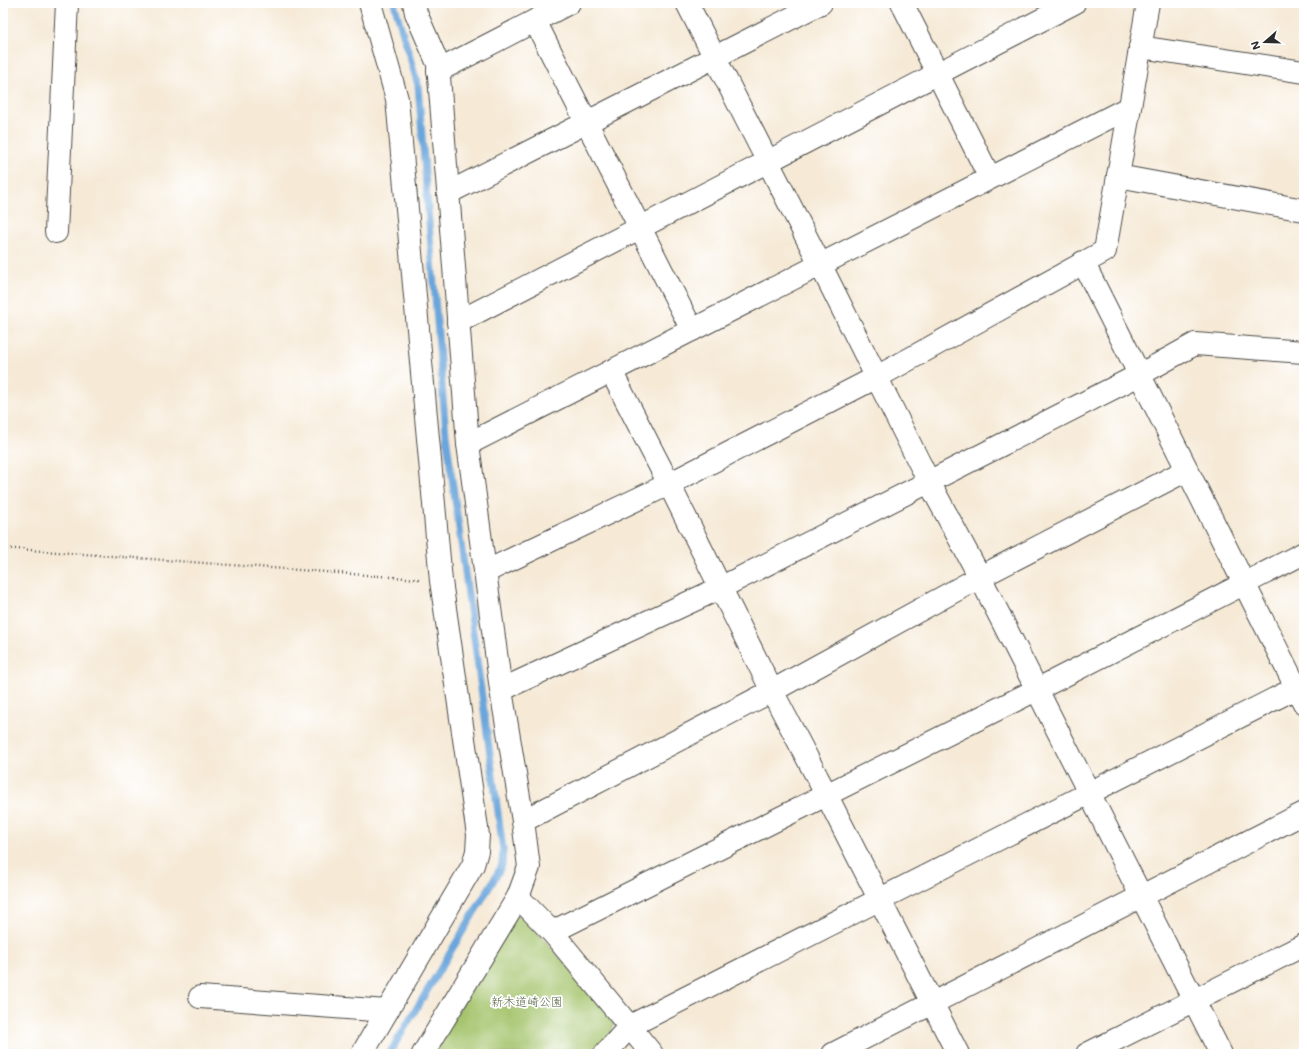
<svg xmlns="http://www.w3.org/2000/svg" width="1307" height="1057" font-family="Mali,'Klee One',sans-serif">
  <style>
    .park { fill: #a6c56e; stroke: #68784c }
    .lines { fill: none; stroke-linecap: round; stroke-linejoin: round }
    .stream { stroke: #6aa6db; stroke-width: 7 }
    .minor-casing { stroke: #494845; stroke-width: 24 }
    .path { stroke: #494845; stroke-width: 2.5; stroke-dasharray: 1 3; stroke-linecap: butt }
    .minor { stroke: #fff; stroke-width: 22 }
    .labels { text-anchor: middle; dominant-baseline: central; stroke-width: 3.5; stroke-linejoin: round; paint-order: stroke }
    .park-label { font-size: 12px; fill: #566142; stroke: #fff }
  </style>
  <rect width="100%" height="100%" fill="#fff"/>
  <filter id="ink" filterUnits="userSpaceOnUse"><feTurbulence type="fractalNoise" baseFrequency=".025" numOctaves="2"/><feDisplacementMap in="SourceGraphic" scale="8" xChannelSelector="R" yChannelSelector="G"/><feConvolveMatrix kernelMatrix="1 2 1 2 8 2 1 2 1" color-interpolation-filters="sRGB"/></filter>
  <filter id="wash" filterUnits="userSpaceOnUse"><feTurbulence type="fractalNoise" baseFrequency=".012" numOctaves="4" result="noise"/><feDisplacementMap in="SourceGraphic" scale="16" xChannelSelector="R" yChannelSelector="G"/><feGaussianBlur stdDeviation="0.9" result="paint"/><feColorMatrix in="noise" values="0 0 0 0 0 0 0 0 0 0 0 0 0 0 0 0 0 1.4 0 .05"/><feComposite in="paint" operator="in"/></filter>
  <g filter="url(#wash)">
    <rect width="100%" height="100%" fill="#f6ead7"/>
    <path class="park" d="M522 915 615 1019 610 1036 593 1054H433L514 917Z"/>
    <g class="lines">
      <path class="stream" d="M389 1054 495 878 502 865 503 849 446 434 418 85 394 3"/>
    </g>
  </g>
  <g filter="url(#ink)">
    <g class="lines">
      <defs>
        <g id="minor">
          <path d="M414 3 416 13 438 64 468 444 501 690 523 821 529 867 518 897 423 1054"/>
          <path d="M687 3 820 264 929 482 980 577 1221 1054"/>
          <path d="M902 3 990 178"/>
          <path d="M535 21 692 330"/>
          <path d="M1140 47 1304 72"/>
          <path d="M438 71 569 3"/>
          <path d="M1118 176 1304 210"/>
          <path d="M448 193 821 3"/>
          <path d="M56 232 67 3"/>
          <path d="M1083 262 1304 703"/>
          <path d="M458 322 1074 3"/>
          <path d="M611 371 669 484 772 691 826 794 958 1054"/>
          <path d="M468 444 1130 107"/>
          <path d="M485 572 669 484 877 377 1105 251 1148 3"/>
          <path d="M501 690 720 588 1139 375 1195 344 1304 352"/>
          <path d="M523 821 772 691 980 577 1187 470"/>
          <path d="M518 897 552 932 652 1054"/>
          <path d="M552 932 1036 690 1304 553"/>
          <path d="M200 997 387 1011"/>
          <path d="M362 1054 473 865 477 851 478 835 441 581 397 99 370 3"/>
          <path d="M605 1054 630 1026 1304 684"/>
          <path d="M833 1054 1304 813"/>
          <path d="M1087 1054 1304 945"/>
        </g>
      </defs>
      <use href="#minor" class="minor-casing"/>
      <path class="path" d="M3 548 419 579"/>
      <use href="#minor" class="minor"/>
    </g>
  </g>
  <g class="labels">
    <g class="park-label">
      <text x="527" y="1001">新木道崎公園</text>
    </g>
  </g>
  <rect width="1307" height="1057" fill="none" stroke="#fff" stroke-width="16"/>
  <g transform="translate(1265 42) rotate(250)" stroke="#ffffff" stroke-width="3" paint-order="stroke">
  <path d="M0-3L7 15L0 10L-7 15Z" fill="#2b2b2b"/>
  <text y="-6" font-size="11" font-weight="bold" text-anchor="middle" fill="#2b2b2b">N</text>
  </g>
</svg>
